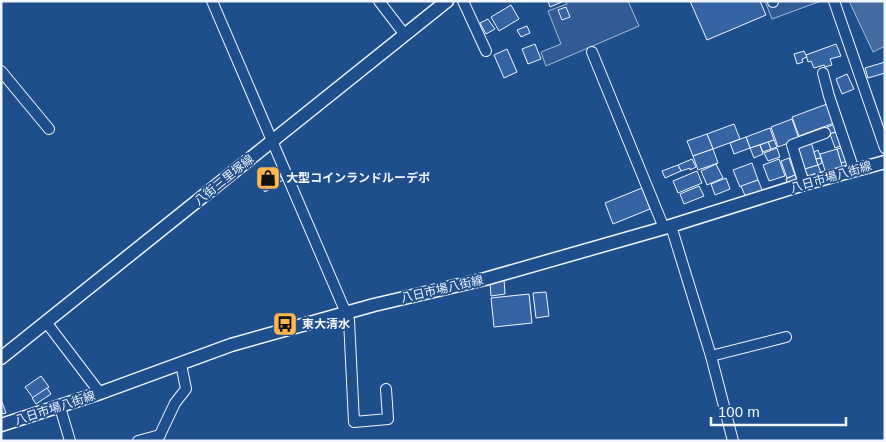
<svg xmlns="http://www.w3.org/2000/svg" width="886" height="442" font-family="Helvetica,'Noto Sans JP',sans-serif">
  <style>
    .built { fill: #305b95; stroke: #a8bbd7 }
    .water { fill: #446ba0; stroke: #a8bbd7 }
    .building { fill: #3563a3; stroke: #f2f6ff }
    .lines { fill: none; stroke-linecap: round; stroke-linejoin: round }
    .minor-casing { stroke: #f2f6ff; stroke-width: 12 }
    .major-casing { stroke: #f2f6ff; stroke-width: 15 }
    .minor { stroke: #1f4e8c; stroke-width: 10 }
    .major { stroke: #1f4e8c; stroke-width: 12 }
    .labels { text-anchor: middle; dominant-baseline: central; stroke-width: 4; stroke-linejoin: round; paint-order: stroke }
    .street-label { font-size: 12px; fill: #f2f6ff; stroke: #1f4e8c }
    .poi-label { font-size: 12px; font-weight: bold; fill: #f2f6ff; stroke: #1f4e8c; text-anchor: start }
  </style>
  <rect width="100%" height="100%" fill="#1f4e8c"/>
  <g class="built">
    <path d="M566 1H628L639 26 546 66 541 52 561 44 548 11 567 4Z"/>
    <path d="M765 1H821L772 19Z"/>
  </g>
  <path class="water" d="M849 1H885V46L873 52Z"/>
  <g class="building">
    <path d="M548 1H564L550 7Z"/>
    <path d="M690 1H760L766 15 707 40Z"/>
    <path d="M511 5 519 19 499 31 491 17Z"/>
    <path d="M566 7 570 17 562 20 558 10Z"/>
    <path d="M488 19 495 29 486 34 480 23Z"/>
    <path d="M527 26 530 33 521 37 517 30Z"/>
    <path d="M535 44 541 59 528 64 522 49Z"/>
    <path d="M836 44 841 56 830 59 832 65 825 67 824 65 814 68 811 61 808 62 806 55Z"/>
    <path d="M507 49 517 72 504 78 494 55Z"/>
    <path d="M804 51 807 57 802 59 803 62 797 64 794 54Z"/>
    <path d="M885 62V73L868 78 865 68Z"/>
    <path d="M847 74 854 89 842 94 836 79Z"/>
    <path d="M827 104 834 123 799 136 792 117Z"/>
    <path d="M792 119 799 139 778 147 771 127Z"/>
    <path d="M734 124 740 139 713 149 707 134Z"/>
    <path d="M835 124 838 131 830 134 827 127Z"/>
    <path d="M770 128 774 140 750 148 746 137Z"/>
    <path d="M838 131 843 145 835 148 830 134Z"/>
    <path d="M707 134 713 149 693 156 687 141Z"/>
    <path d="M746 137 750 148 734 154 730 143Z"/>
    <path d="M774 140 777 147 771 149 768 142Z"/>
    <path d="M768 142 771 149 763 152 760 145Z"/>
    <path d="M811 142 818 165 805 169 798 146Z"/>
    <path d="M760 145 763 154 754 158 750 148Z"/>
    <path d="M844 147 848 161 841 163 837 149Z"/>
    <path d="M777 148 780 157 768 161 764 153Z"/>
    <path d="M713 149 718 163 698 170 693 156Z"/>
    <path d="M837 149 843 169 826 174 820 154Z"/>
    <path d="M818 150 821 158 816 159 814 152Z"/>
    <path d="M789 158 795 175 787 178 781 161Z"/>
    <path d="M821 158 822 163 818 165 816 159Z"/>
    <path d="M692 159 696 167 690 170V168L681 171 678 165Z"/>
    <path d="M779 159 785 176 769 181 763 165Z"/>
    <path d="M752 163 758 180 740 187 733 170Z"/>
    <path d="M716 164 723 178 707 185 701 171Z"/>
    <path d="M678 165 681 171 665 178 662 171Z"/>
    <path d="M818 165 821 173 808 177 805 169Z"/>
    <path d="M275 168 283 180 265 192 257 180Z"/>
    <path d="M697 171 702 183 678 193 673 181Z"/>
    <path d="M795 175 797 180 787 183 786 179Z"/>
    <path d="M726 178 730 189 715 195 711 184Z"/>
    <path d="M758 180 763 192 746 198 741 186Z"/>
    <path d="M699 186 704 196 684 204 680 194Z"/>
    <path d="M642 188 650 209 613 224 605 203Z"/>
    <path d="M504 279 505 294 491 296 490 283Z"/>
    <path d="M546 292 549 316 536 318 533 293Z"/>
    <path d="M529 294 532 323 494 327 491 298Z"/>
    <path d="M41 376 49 387 33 398 25 387Z"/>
    <path d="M47 388 51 394 36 404 32 398Z"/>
    <path d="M2 402 6 413 1 414V403Z"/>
  </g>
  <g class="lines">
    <defs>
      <g id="minor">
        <path d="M212 1 349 320 354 422 388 419 386 389"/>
        <path d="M379 1 405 35"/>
        <path d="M463 1 486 51"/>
        <path d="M773 1V2"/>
        <path d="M834 1 885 148"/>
        <path d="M592 52 664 228"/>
        <path d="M1 71 49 129"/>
        <path d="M823 73 829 96 854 170"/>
        <path d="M804 184 792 145 825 133"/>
        <path d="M671 226 711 356 733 441"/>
        <path d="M46 322 100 393"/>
        <path d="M711 356 786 337"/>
        <path d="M60 407 70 441"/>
        <path d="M138 441 160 435"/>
        <path d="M157 441 175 403 186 389 181 364"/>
      </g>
      <g id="major">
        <path d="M1 358 447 1"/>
        <path d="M1 425 100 393 231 345 374 305 485 279 664 228 804 184 885 162"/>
      </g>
    </defs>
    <use href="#minor" class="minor-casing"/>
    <use href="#major" class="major-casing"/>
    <use href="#minor" class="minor"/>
    <use href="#major" class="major"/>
  </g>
  <defs>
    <symbol id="shop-square" viewBox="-11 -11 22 22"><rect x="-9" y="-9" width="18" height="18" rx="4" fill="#ffb74d" stroke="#1f4e8c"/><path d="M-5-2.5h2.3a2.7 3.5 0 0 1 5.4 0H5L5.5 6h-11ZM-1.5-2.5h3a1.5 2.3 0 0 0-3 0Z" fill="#111"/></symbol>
    <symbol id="bus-square" viewBox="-11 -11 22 22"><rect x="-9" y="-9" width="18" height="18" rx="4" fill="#ffb74d" stroke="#1f4e8c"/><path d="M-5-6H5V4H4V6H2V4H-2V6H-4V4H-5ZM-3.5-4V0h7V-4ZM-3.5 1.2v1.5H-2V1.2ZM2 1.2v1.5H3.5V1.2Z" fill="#111"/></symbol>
  </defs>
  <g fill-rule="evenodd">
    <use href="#shop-square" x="254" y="164" width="28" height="28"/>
    <use href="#bus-square" x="271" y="310" width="28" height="28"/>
  </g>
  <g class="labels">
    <g class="street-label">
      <text transform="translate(831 177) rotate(-16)">八日市場八街線</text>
      <text transform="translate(224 180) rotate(-39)">八街三里塚線</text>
      <text transform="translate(442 289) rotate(-13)">八日市場八街線</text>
      <text transform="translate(55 408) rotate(-18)">八日市場八街線</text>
    </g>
    <g class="poi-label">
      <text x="286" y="178">大型コインランドルーデポ</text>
      <text x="302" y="324">東大清水</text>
    </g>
  </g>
  <rect width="886" height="442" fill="none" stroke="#f2f6ff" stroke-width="5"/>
  <path d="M711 417v8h135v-8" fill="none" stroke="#f2f6ff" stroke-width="2.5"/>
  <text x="718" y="417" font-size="15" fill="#f2f6ff" stroke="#1f4e8c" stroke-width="4" paint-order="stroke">100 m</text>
</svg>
